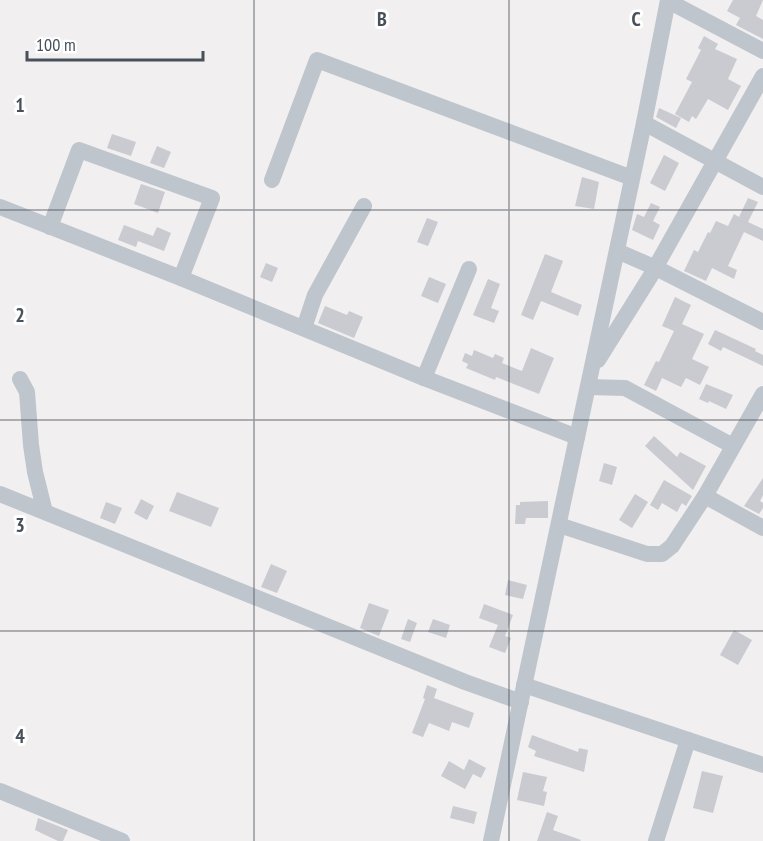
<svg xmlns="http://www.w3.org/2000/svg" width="763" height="841" font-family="'PT Sans Narrow',sans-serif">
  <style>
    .building { fill: #c9cbd1 }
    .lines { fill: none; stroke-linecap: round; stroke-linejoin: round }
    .minor { stroke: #bec5cd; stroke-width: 16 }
    .grid { fill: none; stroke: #48515b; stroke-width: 1.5; stroke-opacity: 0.55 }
    .grid-label { font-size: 20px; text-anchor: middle; font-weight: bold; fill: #48515b; stroke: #fff; stroke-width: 6; stroke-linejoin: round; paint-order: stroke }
  </style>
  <rect width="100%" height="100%" fill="#f1efef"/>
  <g class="building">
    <path d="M733 0H763L756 16 763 20V39L736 25 740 18 727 11Z"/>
    <path d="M704 36 718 44 715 49 737 59 728 79 741 86 728 110 708 99 696 119 692 116 689 122 675 114 692 82 686 79 701 50 698 48Z"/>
    <path d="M659 108 681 118 676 128 656 117Z"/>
    <path d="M112 134 136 142 131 156 107 148Z"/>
    <path d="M157 146 171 152 164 168 150 163Z"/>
    <path d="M664 155 679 163 665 191 650 183Z"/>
    <path d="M582 177 599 182 594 209 575 206Z"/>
    <path d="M141 184 165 192 158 213 134 204Z"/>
    <path d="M748 198 758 202 748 222 763 229V241L744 232 728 266 737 270 734 279 712 268 706 281 684 271 694 250 698 252 708 232 710 233 716 221 728 226 734 214 739 217Z"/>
    <path d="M651 203 660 207 653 221 660 225 653 240 632 230 637 214 644 217Z"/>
    <path d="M427 218 438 222 428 246 417 242Z"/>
    <path d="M124 225 153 236 157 227 171 233 164 251 138 241 136 247 118 240Z"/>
    <path d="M545 254 563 261 551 292 582 305 578 316 541 301 533 320 521 315Z"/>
    <path d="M266 263 278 268 272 282 260 277Z"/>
    <path d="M429 277 446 284 438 303 421 296Z"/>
    <path d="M488 279 500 284 491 308 499 311 494 323 473 315Z"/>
    <path d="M675 297 691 305 682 324 704 334 692 359 709 367 700 385 686 378 681 387 662 378 656 391 644 385 656 361 659 362 674 331 662 326Z"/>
    <path d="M325 306 347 315 349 311 363 317 354 338 318 323Z"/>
    <path d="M715 330 756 349 755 351 763 355V366L723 347 721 351 708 344Z"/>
    <path d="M531 348 554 358 539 394 496 377 495 380 466 368 468 364 462 361 465 353 472 356 474 350 493 358 495 354 504 358 502 363 522 371Z"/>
    <path d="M706 384 733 395 726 409 709 401 708 403 699 399Z"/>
    <path d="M654 436 677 457 680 452 706 466 693 490 645 446Z"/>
    <path d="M604 463 617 467 612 485 599 481Z"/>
    <path d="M763 478V495L760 501 763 503V508L759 514 744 506Z"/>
    <path d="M664 480 692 496 686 506 682 503 677 512 662 503 658 510 650 505Z"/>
    <path d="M177 492 219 508 211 527 169 511Z"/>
    <path d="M635 494 648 502 632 528 619 520Z"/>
    <path d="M141 499 154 506 147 520 134 513Z"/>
    <path d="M548 501V518H526L525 524H515L516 505H520V502Z"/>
    <path d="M106 502 122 508 115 524 100 518Z"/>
    <path d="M271 564 287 571 277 593 261 587Z"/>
    <path d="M508 580 527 585 523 599 505 595Z"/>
    <path d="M369 603 389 610 379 636 360 628Z"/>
    <path d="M484 604 513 615 505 636 511 638 505 653 489 647 498 625 479 618Z"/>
    <path d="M408 619 417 623 410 642 401 639Z"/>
    <path d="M433 619 450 625 446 638 428 632Z"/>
    <path d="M734 630 752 640 738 665 720 655Z"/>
    <path d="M427 685 437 689 434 698 474 713 469 728 452 722 449 731 429 723 423 737 412 733 425 699 423 698Z"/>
    <path d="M532 735 578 752 579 748 588 750 584 772 534 756 536 751 528 747Z"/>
    <path d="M469 759 486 768 481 778 473 774 465 789 441 776 449 761 464 770Z"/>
    <path d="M702 771 723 776 713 813 693 808Z"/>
    <path d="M523 772 547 777 543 791 547 792 544 806 517 800Z"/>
    <path d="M453 806 477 812 474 824 450 818Z"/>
    <path d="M547 812 558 816 553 830 581 840 580 841H537Z"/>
    <path d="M38 818 68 830 63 841H58L35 830Z"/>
  </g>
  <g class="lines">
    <g class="minor">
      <path d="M668 1 763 51"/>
      <path d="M644 123 763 187"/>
      <path d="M272 180 317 60 632 178"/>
      <path d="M0 207 181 278 424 378 577 437"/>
      <path d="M50 227 79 150 212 198 181 278"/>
      <path d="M617 251 656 268 763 322"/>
      <path d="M304 328 315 295 364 206"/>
      <path d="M598 360 650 277 763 76"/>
      <path d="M424 378 469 269"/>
      <path d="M20 379 27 392 31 445 35 472 45 512"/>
      <path d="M588 387 625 388 733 446"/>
      <path d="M0 494 465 682 521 702"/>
      <path d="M705 496 763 528"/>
      <path d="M559 525 647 554H662L672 546 705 496 763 394"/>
      <path d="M524 685 763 765"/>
      <path d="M0 791 122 841"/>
      <path d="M491 841 644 123 668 0"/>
      <path d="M656 841 688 740"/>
    </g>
  </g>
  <path class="grid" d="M254 0V841M509 0V841M0 210H763M0 420H763M0 631H763"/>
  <g class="grid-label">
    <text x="382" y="26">B</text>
    <text x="636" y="26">C</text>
    <text x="20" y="112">1</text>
    <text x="20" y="322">2</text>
    <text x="20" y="532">3</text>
    <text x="20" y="743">4</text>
  </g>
  <path d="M27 51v9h176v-9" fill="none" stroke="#48515b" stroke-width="3"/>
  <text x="36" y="51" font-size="18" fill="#48515b" stroke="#ffffff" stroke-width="4.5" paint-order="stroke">100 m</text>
</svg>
